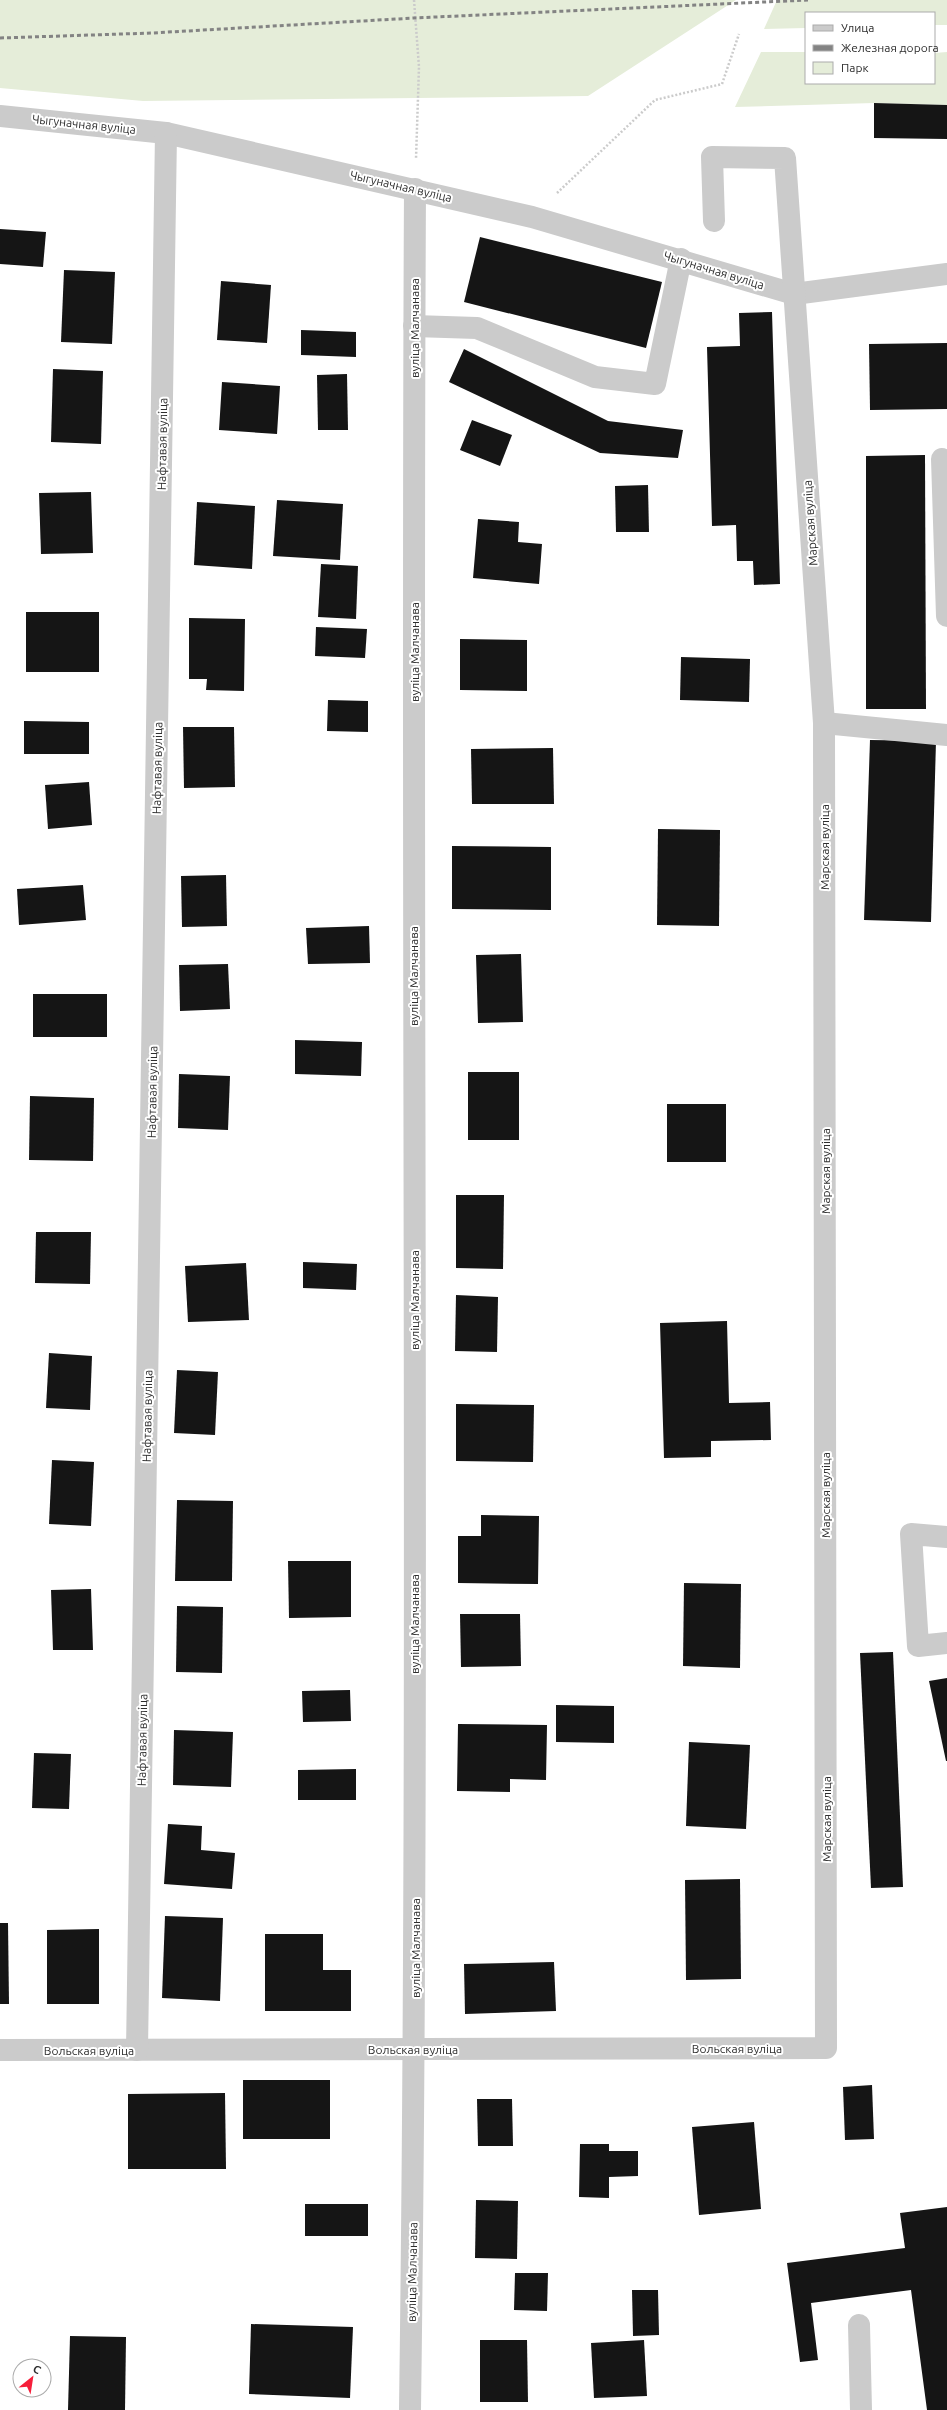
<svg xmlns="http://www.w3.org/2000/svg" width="947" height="2410" font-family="Ubuntu,sans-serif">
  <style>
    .green { fill: #e5edd9 }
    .building { fill: #151515 }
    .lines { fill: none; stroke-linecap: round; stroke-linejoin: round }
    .path { stroke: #cbcbcb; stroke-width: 2.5; stroke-dasharray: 2 2; stroke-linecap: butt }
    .minor { stroke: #cbcbcb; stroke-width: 22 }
    .rail { stroke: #838383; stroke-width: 3; stroke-dasharray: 4 3; stroke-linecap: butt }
    .labels { text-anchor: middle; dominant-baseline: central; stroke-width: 4; stroke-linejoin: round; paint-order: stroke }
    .street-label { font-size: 12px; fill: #2e2e2e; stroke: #fff }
  </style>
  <rect width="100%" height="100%" fill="#fff"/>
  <g class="green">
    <path d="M0 0H736L588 96 143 101 0 88Z"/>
    <path d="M777 0H947V25H934V13H806V28L764 29Z"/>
    <path d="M761 52H806V83H934V53L947 52V105L874 103 735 107Z"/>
  </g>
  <g class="building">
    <path d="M874 103 947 105V139L874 138Z"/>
    <path d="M0 229 46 232 43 267 0 264Z"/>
    <path d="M480 237 662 282 646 348 464 302Z"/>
    <path d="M64 270 115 272 112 344 61 342Z"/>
    <path d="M221 281 271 285 267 343 217 340Z"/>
    <path d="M772 312 780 584 754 585 753 561H737L736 525 712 526 707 347 740 346 739 313Z"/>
    <path d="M301 330 356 332V357L301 355Z"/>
    <path d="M947 343V409L870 410 869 344Z"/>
    <path d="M464 349 608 421 683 430 678 458 600 453 449 382Z"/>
    <path d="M53 369 103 371 101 444 51 442Z"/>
    <path d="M347 374 348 430H318L317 375Z"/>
    <path d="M222 382 280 386 277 434 219 430Z"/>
    <path d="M472 420 512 435 500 466 460 450Z"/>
    <path d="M925 455 926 709H866V456Z"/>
    <path d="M648 485 649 532H616L615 486Z"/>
    <path d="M91 492 93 553 41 554 39 493Z"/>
    <path d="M277 500 343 504 340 560 273 556Z"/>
    <path d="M197 502 255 506 252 569 194 565Z"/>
    <path d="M478 519 519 522 518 542 542 544 539 584 473 578Z"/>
    <path d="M321 564 358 566 356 619 318 617Z"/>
    <rect x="26" y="612" width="73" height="60"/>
    <path d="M189 618 245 619 244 691 206 690 207 679H189Z"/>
    <path d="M316 627 367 629 365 658 315 656Z"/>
    <path d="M460 639 527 640V691L460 690Z"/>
    <path d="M681 657 750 659 749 702 680 700Z"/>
    <path d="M328 700 368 701V732L327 731Z"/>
    <path d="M24 721 89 722V754H24Z"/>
    <path d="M183 727H234L235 787 184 788Z"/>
    <path d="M870 740 936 741 931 922 864 920Z"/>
    <path d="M553 748 554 804H472L471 749Z"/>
    <path d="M89 782 92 825 48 829 45 785Z"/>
    <path d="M658 829 720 830 719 926 657 925Z"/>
    <path d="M452 846 551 847V910L452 909Z"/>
    <path d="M226 875 227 926 182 927 181 876Z"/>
    <path d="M83 885 86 920 19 925 17 889Z"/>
    <path d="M369 926 370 963 308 964 306 928Z"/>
    <path d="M521 954 523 1022 478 1023 476 955Z"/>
    <path d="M228 964 230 1009 180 1011 179 965Z"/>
    <rect x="33" y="994" width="74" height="43"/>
    <path d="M295 1040 362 1042 361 1076 295 1074Z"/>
    <rect x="468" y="1072" width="51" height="68"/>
    <path d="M179 1074 230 1076 228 1130 178 1128Z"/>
    <path d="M30 1096 94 1098 93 1161 29 1160Z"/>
    <rect x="667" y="1104" width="59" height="58"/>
    <path d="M456 1195H504L503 1269 456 1268Z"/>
    <path d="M36 1232H91L90 1284 35 1283Z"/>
    <path d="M303 1262 357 1264 356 1290 303 1288Z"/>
    <path d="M246 1263 249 1320 188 1322 185 1266Z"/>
    <path d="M456 1295 498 1297 497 1352 455 1351Z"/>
    <path d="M727 1321 729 1403 770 1402 771 1440 711 1441V1457L664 1458 660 1323Z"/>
    <path d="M49 1353 92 1356 90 1410 46 1408Z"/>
    <path d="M177 1370 218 1372 215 1435 174 1433Z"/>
    <path d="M456 1404 534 1405 533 1462 456 1461Z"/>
    <path d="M52 1460 94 1462 91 1526 49 1524Z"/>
    <path d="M177 1500 233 1501 232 1581H175Z"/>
    <path d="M481 1515 539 1516 538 1584 458 1583V1536H481Z"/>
    <path d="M288 1561H351V1617L289 1618Z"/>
    <path d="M684 1583 741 1584 740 1668 683 1666Z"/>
    <path d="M91 1589 93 1650H53L51 1590Z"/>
    <path d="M177 1606 223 1607 222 1673 176 1672Z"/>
    <path d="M460 1614H520L521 1666 461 1667Z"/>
    <path d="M893 1652 903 1887 871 1888 860 1653Z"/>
    <path d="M947 1678V1761H946L929 1681Z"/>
    <path d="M350 1690 351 1721 303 1722 302 1691Z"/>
    <path d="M556 1705 614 1706V1743L556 1742Z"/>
    <path d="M458 1724 547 1725 546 1780 510 1779V1792L457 1791Z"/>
    <path d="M174 1730 233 1732 231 1787 173 1785Z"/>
    <path d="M689 1742 750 1745 746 1829 686 1826Z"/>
    <path d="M34 1753 71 1754 69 1809 32 1808Z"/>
    <path d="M356 1769V1800H298V1770Z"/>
    <path d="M168 1824 202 1826 201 1850 235 1853 232 1889 164 1884Z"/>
    <path d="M740 1879 741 1979 686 1980 685 1880Z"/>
    <path d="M165 1916 223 1918 220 2001 162 1998Z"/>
    <path d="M0 1923H8L9 2004H0Z"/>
    <path d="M99 1929V2004H47V1930Z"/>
    <path d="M265 1934H323V1970H351V2011H265Z"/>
    <path d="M554 1962 556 2011 465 2014 464 1964Z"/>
    <rect x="243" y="2080" width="87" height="59"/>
    <path d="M872 2085 874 2139 845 2140 843 2087Z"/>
    <path d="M225 2093 226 2169H128V2094Z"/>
    <path d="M477 2099H512L513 2146H478Z"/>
    <path d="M754 2122 761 2209 699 2215 692 2127Z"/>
    <path d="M580 2144H609V2151H638V2176L609 2177V2198L579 2197Z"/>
    <path d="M476 2200 518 2201 517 2259 475 2258Z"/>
    <rect x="305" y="2204" width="63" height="32"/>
    <path d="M947 2207V2410H927L911 2290 811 2303 818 2360 800 2362 787 2263 905 2248 900 2213Z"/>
    <path d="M515 2273H548L547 2311 514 2310Z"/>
    <path d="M632 2290H658L659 2335 633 2336Z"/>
    <path d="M251 2324 353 2327 350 2398 249 2394Z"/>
    <path d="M70 2336 126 2337 125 2410H68Z"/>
    <path d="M480 2340H527L528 2402H480Z"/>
    <path d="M644 2340 647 2396 594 2398 591 2343Z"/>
  </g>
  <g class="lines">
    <g class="path">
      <path d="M414 0 419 67 416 159"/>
      <path d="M557 193 655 100 722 84 739 34"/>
    </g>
    <g class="minor">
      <path d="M0 116 166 133 532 217 794 294 947 274"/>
      <path d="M414 326 477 328 595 377 655 384 681 259"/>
      <path d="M942 459 947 616"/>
      <path d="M824 723 947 735"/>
      <path d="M947 1537 911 1534 918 1646 947 1643"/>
      <path d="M0 2050 826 2048 824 723 785 158 712 157 714 221"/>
      <path d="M137 2050 166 133"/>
      <path d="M859 2325 861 2410"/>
      <path d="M410 2410C420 1670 411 929 415 189"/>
    </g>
    <path class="rail" d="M0 38 152 33 414 18 808 0"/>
  </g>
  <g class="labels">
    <g class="street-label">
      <text transform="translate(84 124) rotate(6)">Чыгуначная вуліца</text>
      <text transform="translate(401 186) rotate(13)">Чыгуначная вуліца</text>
      <text transform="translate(714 270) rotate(17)">Чыгуначная вуліца</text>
      <text transform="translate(414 328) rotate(-90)">вуліца Малчанава</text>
      <text transform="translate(162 444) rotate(-89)">Нафтавая вуліца</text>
      <text transform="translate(810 523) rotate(-94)">Марская вуліца</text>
      <text transform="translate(414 652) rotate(-90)">вуліца Малчанава</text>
      <text transform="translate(157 768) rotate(-89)">Нафтавая вуліца</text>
      <text transform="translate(824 847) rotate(-90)">Марская вуліца</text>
      <text transform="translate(413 976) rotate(-90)">вуліца Малчанава</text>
      <text transform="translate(152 1092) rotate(-89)">Нафтавая вуліца</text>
      <text transform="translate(825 1171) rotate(-90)">Марская вуліца</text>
      <text transform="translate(414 1300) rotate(-90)">вуліца Малчанава</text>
      <text transform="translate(147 1416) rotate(-89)">Нафтавая вуліца</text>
      <text transform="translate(825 1495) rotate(-90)">Марская вуліца</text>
      <text transform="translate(414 1624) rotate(-90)">вуліца Малчанава</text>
      <text transform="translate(142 1740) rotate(-89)">Нафтавая вуліца</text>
      <text transform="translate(826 1819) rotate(-90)">Марская вуліца</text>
      <text transform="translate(415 1948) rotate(-90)">вуліца Малчанава</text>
      <text x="737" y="2048">Вольская вуліца</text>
      <text x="413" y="2049">Вольская вуліца</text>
      <text x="89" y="2050">Вольская вуліца</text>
      <text transform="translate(412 2272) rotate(-89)">вуліца Малчанава</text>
    </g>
  </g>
  <rect x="805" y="12" width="130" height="72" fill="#ffffff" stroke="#ababab"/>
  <rect x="813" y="25" width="20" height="6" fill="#cbcbcb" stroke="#ababab"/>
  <text x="841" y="32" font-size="12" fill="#2e2e2e">Улица</text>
  <rect x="813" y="45" width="20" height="6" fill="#838383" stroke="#ababab"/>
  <text x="841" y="52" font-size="12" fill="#2e2e2e">Железная дорога</text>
  <rect x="813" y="62" width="20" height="12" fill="#e5edd9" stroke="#ababab"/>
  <text x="841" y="72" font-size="12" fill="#2e2e2e">Парк</text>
  <g transform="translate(32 2378) rotate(30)"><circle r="19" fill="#ffffff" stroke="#ababab"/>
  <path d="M0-3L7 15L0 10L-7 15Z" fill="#f61e3a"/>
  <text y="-6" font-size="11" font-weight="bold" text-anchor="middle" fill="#2e2e2e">С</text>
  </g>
</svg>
